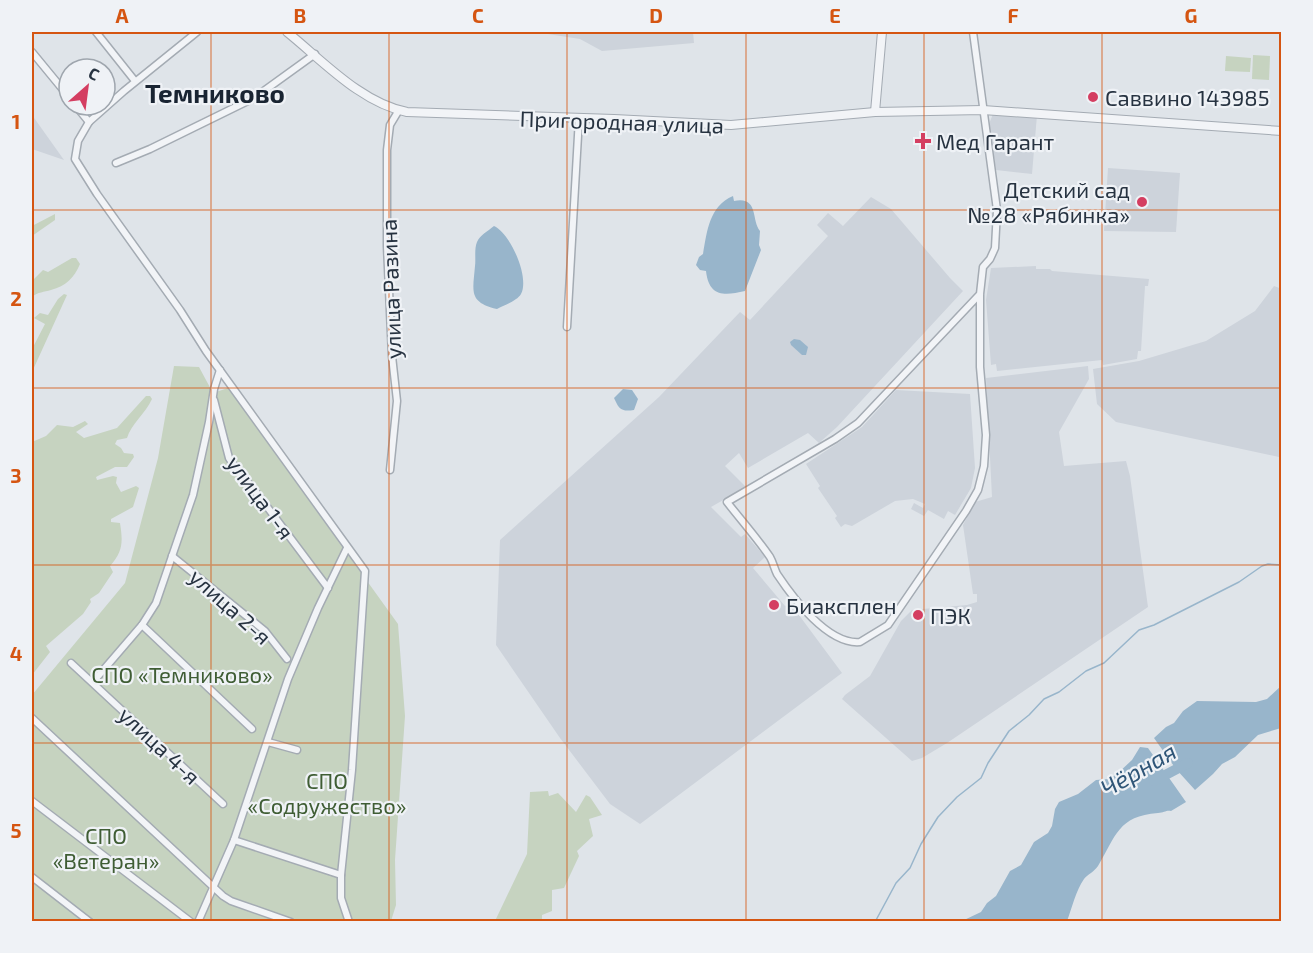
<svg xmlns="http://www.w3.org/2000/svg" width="1313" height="953" font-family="'Exo 2',sans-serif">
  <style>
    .built { fill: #cdd3db }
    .green { fill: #c6d3c0 }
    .water { fill: #98b5cb }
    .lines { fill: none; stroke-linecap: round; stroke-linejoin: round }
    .stream { stroke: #98b5cb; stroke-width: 1.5 }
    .river { stroke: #98b5cb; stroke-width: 10 }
    .minor-casing { stroke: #a4abb3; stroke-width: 9 }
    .tertiary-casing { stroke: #a4abb3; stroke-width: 10 }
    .minor { stroke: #f2f4f7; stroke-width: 6 }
    .tertiary { stroke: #f2f4f7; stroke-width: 8 }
    .grid { fill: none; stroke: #d55511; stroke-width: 1.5; stroke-opacity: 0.55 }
    .poi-dot { fill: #d43e61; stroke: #eff2f6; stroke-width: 2 }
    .labels { text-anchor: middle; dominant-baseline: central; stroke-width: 4.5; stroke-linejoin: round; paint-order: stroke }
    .poi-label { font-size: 22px; fill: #273341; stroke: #eff2f6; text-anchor: start }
    .street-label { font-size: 22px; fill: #273341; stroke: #eff2f6 }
    .park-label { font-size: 22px; fill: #3f5d34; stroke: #eff2f6 }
    .water-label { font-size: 24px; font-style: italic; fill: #2f5577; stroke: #eff2f6 }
    .quarter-label { font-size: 26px; font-weight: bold; fill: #192432; stroke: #eff2f6 }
    .neatline { fill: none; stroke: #d55511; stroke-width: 2 }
    .grid-label { font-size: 20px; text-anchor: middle; font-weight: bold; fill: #d55511 }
  </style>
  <rect width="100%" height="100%" fill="#dfe4e9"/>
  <g class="built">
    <path d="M535 32H693L694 43 602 51 580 39Z"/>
    <path d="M993 114 1037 115 1032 174 996 170 989 124Z"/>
    <path d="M32 115 64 160 32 149Z"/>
    <path d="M1108 168 1180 173 1176 232 1104 231Z"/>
    <path d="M871 197 891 209 950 278 963 291 837 427 819 443 808 433 748 468 739 453 725 466 746 487 711 507 741 537 745 534 765 557 753 568 785 606 790 603 842 673 640 824 610 804 560 738 496 645 500 540 659 397 740 312 750 320 828 236 817 225 828 213 843 226Z"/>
    <path d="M1036 266V269H1050L1052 271 1149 279 1148 286H1145L1141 351H1138L1137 359 1103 365 1102 360 997 371 996 364 991 365 986 300 991 268Z"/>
    <path d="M1274 286 1282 289V452H1280L1279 457 1116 422 1097 404 1093 369 1139 361 1206 341 1255 311Z"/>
    <path d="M1088 366 1089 379 1059 432 1064 466 1126 461 1130 476 1148 607 947 743 922 758 912 761 842 699 845 695 870 676 901 621 912 610 967 605 977 602V594H973L963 525 975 502 992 497 986 378Z"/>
    <path d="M896 390 970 394 975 468 971 488 955 515 948 511 944 519 928 510 924 516 911 509 914 503 923 508 925 504 913 499 895 501 852 526 845 524 841 527 835 518 837 516 818 488 820 486 806 464 862 427Z"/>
  </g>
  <g class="green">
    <path d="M1253 55 1270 56 1269 80 1252 79Z"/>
    <path d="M1226 56 1251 58 1250 72 1225 71Z"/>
    <path d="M55 214V220L32 236V226Z"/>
    <path d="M72 258H76L80 264C74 278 66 286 51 290 44 292 38 292 32 297V281L43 270 48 272Z"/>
    <path d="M64 294 67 295 32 372V349L45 324 34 318 40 313 48 315 58 299Z"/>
    <path d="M174 366 199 367 213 393 228 388 398 624 405 716 395 860 396 905 391 921H32V695L125 583 158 458Z"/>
    <path d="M146 396H150L152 399C146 413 131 424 127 438L117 440 115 444 121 448 124 453 133 454 134 457 127 467H115L96 477 97 480 113 476 117 477 116 483 121 492 136 486 139 488 133 507 111 519V522L120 523C123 542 123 552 110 566L113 572 99 593 90 599 91 602 83 614 46 646 50 652 32 675V442L46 436 57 425 73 427 85 421 88 424 76 432 84 438 117 428Z"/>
    <path d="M548 791 549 796 558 793 576 812 586 795 590 797 602 815 589 819 593 836 577 851 579 856 564 888 552 890V911L542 915V921H495L527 854 530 792Z"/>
  </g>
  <g class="water">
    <path d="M733 196 734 201C759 196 751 220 760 231L759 245 761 250 745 291C724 296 709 297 706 271L700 270 696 265 699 257 703 254C707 232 709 206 733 196Z"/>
    <path d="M494 226C510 233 530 277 521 294 517 301 504 305 497 309 468 302 473 291 475 266 476 259 474 249 477 242 480 235 488 231 494 226Z"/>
    <path d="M794 339 800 340 808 347 806 355H802L791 345 790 342Z"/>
    <path d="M623 389 632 390 638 399 634 410C621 412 619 409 614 398Z"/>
    <path d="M1281 686V728L1258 735 1235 757 1222 764 1213 774 1195 790 1176 769 1154 738 1166 727 1174 723 1183 711 1197 701 1256 702 1267 699Z"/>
    <path d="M1140 747 1148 748 1186 802 1171 811C1166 810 1164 813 1158 813 1118 816 1116 836 1098 866 1094 872 1088 874 1084 879 1076 890 1072 908 1067 921H962L981 912 987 903 996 896 1010 871 1021 865 1034 842 1048 833 1052 826 1055 809 1059 802 1078 794 1096 780 1109 779 1117 774 1132 760Z"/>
  </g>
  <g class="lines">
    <path class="stream" d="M875 922 896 883 910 868 921 844 938 817 957 797 981 778 988 763 1009 731 1029 715 1044 699 1059 692 1086 671 1104 663 1139 630 1154 625 1239 582 1262 566 1268 564 1282 565"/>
    <path class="river" d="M1154 781 1188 763"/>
    <defs>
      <g id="minor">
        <path d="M96 32 135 81"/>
        <path d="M197 32 124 91 89 122 78 141 75 159 97 194 180 310 206 351 365 571 352 770 341 875V898L349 922"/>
        <path d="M973 32 997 210 995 248 990 259 983 267 980 294V367L986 435 984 466 978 490 966 511 888 625 860 642C828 645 793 598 777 574 774 568 773 562 770 557 757 538 741 520 727 502L835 439 858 423 980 294"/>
        <path d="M32 52 69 97"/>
        <path d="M75 105 89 122"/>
        <path d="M116 163 150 149 254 98 315 54"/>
        <path d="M567 327 579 118"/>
        <path d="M214 400 229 458 233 464 259 496 328 588"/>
        <path d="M390 470 397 401 392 356 387 246V150L390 125 399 110"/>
        <path d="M172 556 265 631 287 659"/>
        <path d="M142 625 252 729"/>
        <path d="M71 663 223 804"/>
        <path d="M93 682 142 625 156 603 193 495 209 422 214 389 220 370"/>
        <path d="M32 718 223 896 231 901 291 922"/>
        <path d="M268 742 297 750"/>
        <path d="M32 801 191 922"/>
        <path d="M234 840 341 875"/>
        <path d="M32 877 90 922"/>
        <path d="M198 922 234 840 288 679 318 608 347 548"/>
      </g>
      <g id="tertiary">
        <path d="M287 32C322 60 361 103 407 112L614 119 731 125 875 112 983 110 1282 131"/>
        <path d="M875 112 882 32"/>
      </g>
    </defs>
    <use href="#minor" class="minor-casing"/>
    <use href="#tertiary" class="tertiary-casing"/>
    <use href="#minor" class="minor"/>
    <use href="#tertiary" class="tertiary"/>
  </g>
  <path class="grid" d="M211 32V922M389 32V922M567 32V922M746 32V922M924 32V922M1102 32V922M32 210H1282M32 388H1282M32 565H1282M32 743H1282"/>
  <g class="poi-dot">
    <circle cx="1093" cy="97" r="6"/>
    <path d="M920 132h6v6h6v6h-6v6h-6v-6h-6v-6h6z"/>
    <circle cx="1142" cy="202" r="6"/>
    <circle cx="774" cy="605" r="6"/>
    <circle cx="918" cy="615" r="6"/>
  </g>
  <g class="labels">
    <g class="poi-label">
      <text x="1105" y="97">Саввино 143985</text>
      <text x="936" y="141">Мед Гарант</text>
      <text x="1130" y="189" text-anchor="end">Детский сад<tspan x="1130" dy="25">№28 «Рябинка»</tspan></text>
      <text x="786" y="605">Биаксплен</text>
      <text x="930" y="615">ПЭК</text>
    </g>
    <g class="street-label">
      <text transform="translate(622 121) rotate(2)">Пригородная улица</text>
      <text transform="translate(390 289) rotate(-92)">улица Разина</text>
      <text transform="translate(261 497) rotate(54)">улица 1-я</text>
      <text transform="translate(231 606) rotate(42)">улица 2-я</text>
      <text transform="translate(160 745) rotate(43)">улица 4-я</text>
    </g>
    <g class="park-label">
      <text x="182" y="674">СПО «Темниково»</text>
      <text x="327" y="780">СПО<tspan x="327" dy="25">«Содружество»</tspan></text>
      <text x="106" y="835">СПО<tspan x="106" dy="25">«Ветеран»</tspan></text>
    </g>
    <g class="water-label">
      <text transform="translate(1138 769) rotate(-30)">Чёрная</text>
    </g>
    <g class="quarter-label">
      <text x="215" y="92">Темниково</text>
    </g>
  </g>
  <rect width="1313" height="953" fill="none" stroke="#eff2f6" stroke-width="66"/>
  <g transform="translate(87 87) rotate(28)"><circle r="28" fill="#eff2f6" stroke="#9fa6ae" stroke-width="1.5"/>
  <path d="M0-4.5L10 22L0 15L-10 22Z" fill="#d43e61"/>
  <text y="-9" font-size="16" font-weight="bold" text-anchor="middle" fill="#273341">С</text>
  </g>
  <rect x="33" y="33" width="1247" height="887" class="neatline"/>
  <g class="grid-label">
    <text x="122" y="23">A</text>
    <text x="300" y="23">B</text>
    <text x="478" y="23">C</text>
    <text x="656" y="23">D</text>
    <text x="835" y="23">E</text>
    <text x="1013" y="23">F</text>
    <text x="1191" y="23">G</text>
    <text x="16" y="129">1</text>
    <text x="16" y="306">2</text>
    <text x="16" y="483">3</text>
    <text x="16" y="661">4</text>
    <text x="16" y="838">5</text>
  </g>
</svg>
